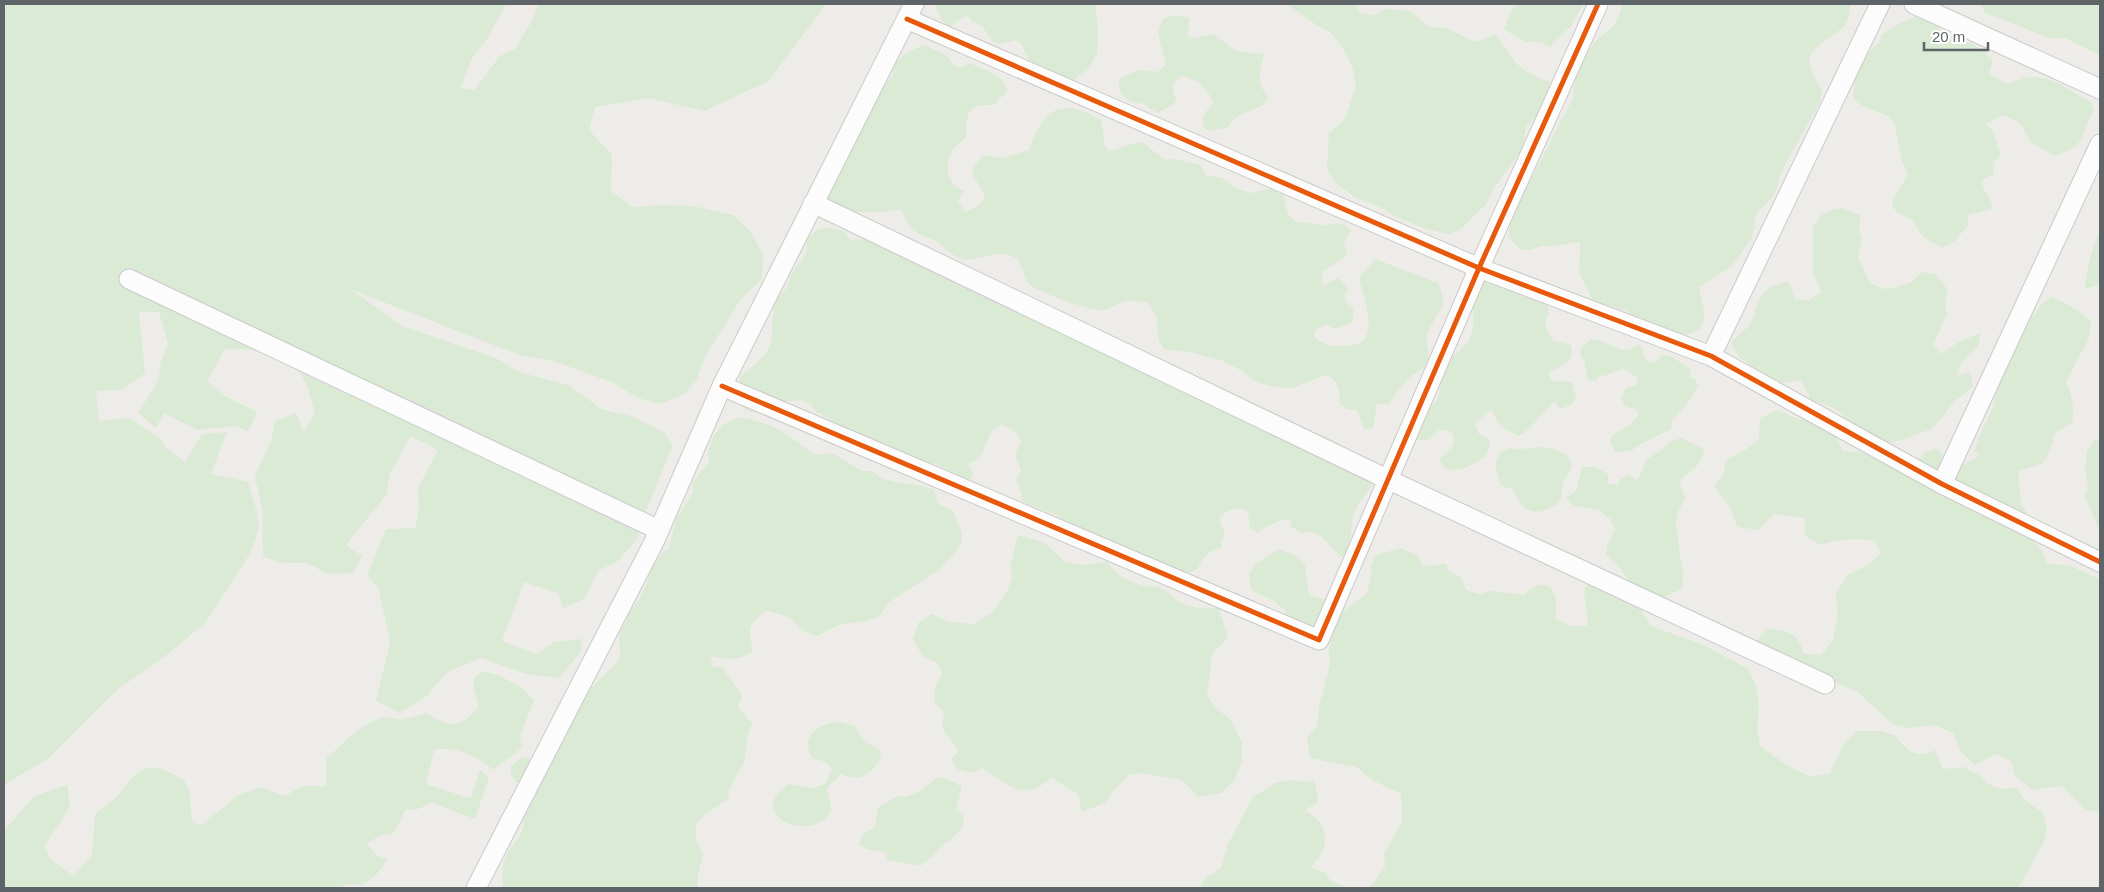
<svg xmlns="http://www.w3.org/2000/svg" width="2104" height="892" font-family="Arial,sans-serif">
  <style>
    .green { fill: #dbead4 }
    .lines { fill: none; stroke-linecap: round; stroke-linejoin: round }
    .minor-casing { stroke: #cacaca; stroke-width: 21 }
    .minor { stroke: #fcfcfc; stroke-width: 19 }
    .cycleway-casing { stroke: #fff; stroke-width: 8 }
    .cycleway { stroke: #e8590c; stroke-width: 5 }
  </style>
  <rect width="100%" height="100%" fill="#eeece9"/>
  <g class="green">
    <path d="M4 4H506L487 39 471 60 461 88 474 90 500 56 515 49 533 19 539 4H826L769 81 704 111 648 98 595 107 589 130 612 155 611 191 632 207 663 205 693 206 733 215 749 230 763 254 762 279 741 299 706 355 696 381 684 394 659 404 638 398 612 382 553 361 520 355 352 290 402 326 498 359 518 372 569 385 601 409 631 416 664 432 673 445 646 511 638 538 618 561 598 571 585 598 563 609 558 593 524 582 502 641 536 654 554 642 582 639 580 653 559 678 526 674 482 658 447 672 427 696 400 713 376 701 390 642 379 590 367 575 386 529 415 528 419 510 418 488 438 450 411 436 390 473 386 495 346 545 362 556 353 573 327 574 308 563H283L263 557 262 509 255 476 271 441 275 421 296 413 304 432 315 413 307 386 299 370 268 350 225 349 207 381 223 395 257 412 248 431 236 426 197 430 164 413 156 428 138 413 158 381 161 361 168 344 159 312H139L145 373 122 390 96 391 99 421 129 418 161 439 165 447 185 462 202 434 227 432 211 474 248 482 257 512 259 528 251 552 205 623 164 657 118 689 49 758 4 785Z"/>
    <path d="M936 4H1095L1098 32 1097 53 1090 66 1071 83 1036 65 1029 60 1021 43 1015 40 1001 44 993 42 982 26 972 22 968 16 963 17 950 27C943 24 936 12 936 4Z"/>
    <path d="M1287 4H1355L1360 13 1374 16 1384 9 1410 11 1430 27 1446 28 1475 42 1496 34C1514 62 1517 70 1550 82L1547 95 1538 114 1526 127 1523 148 1496 185 1486 204 1460 230 1448 234 1423 228 1393 215 1377 205 1358 199 1334 182 1327 168 1329 133 1344 120 1350 104 1356 87 1353 69 1344 50 1331 33 1315 24Z"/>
    <path d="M1519 4H1583L1572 25 1550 47 1541 42H1525L1504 29 1511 11Z"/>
    <path d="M1622 4H1850L1849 16 1845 26 1817 47 1809 57 1810 68 1822 91 1820 102 1785 165 1780 176 1775 194 1756 214 1752 238 1732 266 1699 287C1701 303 1709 315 1700 330L1686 335 1672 332 1638 320 1627 311 1593 301 1579 272 1580 242 1556 246H1541L1531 250H1521L1508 237 1511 218 1574 96C1572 82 1584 54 1594 43 1609 27 1618 29 1622 4Z"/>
    <path d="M1981 4H2100V55L2065 38 2053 39 1985 13Z"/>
    <path d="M1174 15 1189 18V30L1187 34 1191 39 1214 34 1236 51 1264 54C1261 68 1255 85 1268 95L1265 104C1247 114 1241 109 1227 128L1210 131 1204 127C1200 113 1207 112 1214 102 1206 88 1197 78 1181 76L1174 84 1173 94 1177 98 1174 104 1157 113 1144 104 1131 102 1122 95 1119 86V79L1139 70 1157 72 1166 65 1158 33 1163 19Z"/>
    <path d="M1916 17 1933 22 1947 37 1970 43 1983 50 1993 60 1989 74 2007 84C2014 82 2022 78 2030 77 2053 76 2071 92 2091 102L2094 111C2076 138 2090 145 2054 156L2031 142 2019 122 2003 115 1986 124 1993 131 2001 155 1993 163 1994 174 1982 179C1982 193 1992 196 1992 209L1968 215V225L1954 242 1942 248 1923 237 1912 220 1898 213 1892 206 1893 199 1908 175 1901 158 1894 122 1888 116 1863 106 1854 99C1853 73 1860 57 1881 42V35L1898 24Z"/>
    <path d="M924 45 946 55 954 65 959 68 971 63C989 74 997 69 1008 90L994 105C966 104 967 112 966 137L953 149 948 159V174L954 186 964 191 958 201 965 212 979 205 985 197C982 186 973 181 972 168L983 155 1002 158 1029 150C1044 109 1059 96 1101 120L1105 146 1109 151C1121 149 1130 143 1142 142L1165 160 1175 159 1201 165 1205 175 1222 178 1237 189 1252 193 1270 188 1283 195C1285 201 1286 209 1289 215 1294 226 1313 221 1323 226 1335 223 1342 221 1351 231L1344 241 1347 256 1322 272 1323 286 1338 278 1348 287 1345 295 1346 302 1353 308V322L1334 329 1326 324 1317 329 1313 336C1321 344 1330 347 1341 346 1346 345 1352 346 1357 344 1380 336 1362 294 1359 278L1375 259 1438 283C1452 313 1432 312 1427 337 1425 347 1432 353 1426 363 1421 371 1414 373 1408 379 1401 386 1395 396 1389 404H1377L1373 428 1364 430 1357 410 1347 409 1340 404C1339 389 1340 382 1326 375L1292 388 1273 387 1252 380 1244 372 1223 361 1194 353 1164 349 1159 341 1156 315 1147 302C1140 302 1131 300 1125 301 1117 303 1111 309 1104 310 1093 312 1036 292 1029 284 1021 275 1025 262 1012 256 995 250 981 260 966 260 954 259 947 248 938 242 928 236 916 236 909 225 904 220 905 214 900 209L883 212H853L822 200 842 168 857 134 862 130 880 90 893 75 892 68C901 56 910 50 924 45Z"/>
    <path d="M1843 208 1861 216 1859 229 1862 240 1858 257 1870 283 1884 289 1897 287 1912 282 1921 272 1935 274 1948 290 1945 305 1947 315 1933 344 1941 354 1960 341 1981 333 1978 347 1961 363 1957 376 1970 372 1973 387 1956 400 1932 429 1894 442H1884L1849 425 1842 413 1829 406 1811 400 1801 380 1776 384 1738 356 1731 342 1750 325 1760 298 1769 287 1788 281 1795 299 1808 301 1821 292 1813 273V227L1820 216 1834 209Z"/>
    <path d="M827 227 844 231 850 240C866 240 873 233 882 249L898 250 1015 304 1028 317 1042 320 1313 434 1325 436 1340 444 1346 453 1370 476 1372 486C1364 496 1354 509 1352 522 1350 538 1352 542 1343 557 1328 549 1323 527 1302 533L1290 526 1291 520C1282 518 1265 527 1258 533 1245 526 1251 524 1248 513 1239 504 1228 510 1220 517V522L1225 534 1221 541 1222 547 1213 550 1203 558 1198 568 1192 572 1177 571 1066 524 1060 517 1022 501 1021 493 1016 480 1021 472C1018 457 1011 457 1021 443 1017 433 1011 427 1001 425 988 431 988 440 983 452 980 458 973 462 968 465L973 472 971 481 933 463 898 470 870 461 861 455 842 426 815 411 811 405 803 400 778 402 762 412 753 413 744 409C742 402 740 382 740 376 750 368 764 359 769 348 774 337 770 324 774 312L770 304C775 298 780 295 785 290 789 285 789 277 793 271 802 257 809 259 806 240L817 230Z"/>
    <path d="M2100 231V284L2085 289C2087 269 2091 248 2100 231Z"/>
    <path d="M1497 272 1521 296 1546 302C1550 310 1550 313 1545 321L1547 330 1553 341 1571 345C1576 362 1561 365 1549 373L1550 380C1557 383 1564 380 1572 382L1576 399 1571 405 1561 409 1554 402C1540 414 1535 426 1519 436 1504 430 1498 425 1492 411L1487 412 1475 424 1479 434 1489 439 1490 444 1486 456C1474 465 1448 480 1439 460L1454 445V435L1450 431 1439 430 1429 440H1416L1415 434 1421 429C1420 409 1432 412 1438 397 1444 383 1434 378 1445 364 1453 354 1467 347 1471 336 1477 321 1469 303 1476 290 1480 284 1491 278 1497 272Z"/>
    <path d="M2051 297C2066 303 2079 310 2091 321L2089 338 2066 382C2072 395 2075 408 2072 423L2055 433 2048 456 2042 464 2018 471 2020 494 2022 505 2029 517 2032 538 2042 551 2047 563 2071 566 2100 579V812L2086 810 2062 786 2033 790 2015 776 2011 761 1995 754 1975 765 1961 752 1953 733 1934 725 1909 728 1892 724 1858 692 1779 660 1757 640 1769 628C1789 632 1798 633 1804 654L1821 655 1833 640 1838 613 1836 592 1848 575 1868 565 1881 553 1875 541C1855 538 1839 539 1820 545L1805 536V518L1774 514 1758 530 1737 527 1730 507 1714 486 1724 475 1725 461 1747 449 1759 439 1760 418 1778 410 1800 420 1820 416 1835 436 1843 451 1861 452 1894 469 1917 461 1925 452 1935 449 1942 453 1943 463 1956 470 1967 462 1979 456 1975 451C1977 434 1999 405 1995 390 1993 384 1988 377 1985 372L1992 353 2018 335 2041 305Z"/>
    <path d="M1591 339C1605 339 1616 351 1627 350 1630 350 1635 346 1639 345L1643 348V354L1648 362 1653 363 1663 355 1674 358 1691 370 1690 377 1696 380 1698 387 1687 404 1672 419 1671 429 1639 445 1631 451 1615 452 1610 442C1612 432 1619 432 1627 427 1632 424 1635 419 1639 415L1636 409 1625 406 1621 398 1626 388 1636 386 1638 378 1624 369C1615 370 1610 376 1600 376L1595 381 1588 380 1584 360 1580 355 1581 348Z"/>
    <path d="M740 417C776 424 787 434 815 455L832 453 862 471H871L881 478 894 482 919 485 934 490 938 504 953 511 962 533 961 545 939 570 889 602 879 617 867 621 841 624 817 636 805 632 789 617 767 611C747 623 748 630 753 651 739 661 728 660 712 656L711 660 713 667H722L742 696 738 707 752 724 748 735 744 762 728 792 729 798C702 818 685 819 703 855L698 874V888H502C503 880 502 869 504 861 509 843 529 836 522 815L532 799V791C520 785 509 781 511 766L520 759 526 757 547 771 588 691 617 662 620 654 619 633 627 621 626 615 639 600 647 583 652 562 669 548 676 519 693 492 692 484 709 462C706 451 713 433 722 426 726 422 735 420 740 417Z"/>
    <path d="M1681 438 1703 448 1704 455 1696 467 1679 481 1685 498 1679 510 1676 522 1680 557 1683 568 1682 589 1664 597 1635 590 1621 569 1606 555 1607 546 1615 529 1610 519 1599 510 1574 506 1566 498 1576 491 1582 467H1595L1608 474V483L1617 485 1620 480 1627 475 1636 480 1640 476 1646 460 1663 449 1669 442Z"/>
    <path d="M2100 439V532L2085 496 2088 486 2085 470 2087 451 2095 440Z"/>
    <path d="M1542 447C1554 449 1577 454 1570 470 1569 474 1566 477 1564 480 1561 487 1563 496 1558 503 1556 506 1552 507 1548 509 1531 517 1519 507 1514 490L1502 486C1498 479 1498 473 1495 467L1499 453 1510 448 1519 449Z"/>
    <path d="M1018 535 1045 543 1065 562 1080 565 1107 562C1116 575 1130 583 1146 586 1150 587 1154 586 1158 587 1169 590 1174 601 1184 604 1195 609 1208 608 1219 608L1228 637 1212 654 1207 696 1216 708 1231 720 1242 742V760L1234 781 1221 793 1198 797 1182 780 1140 773 1129 775 1117 787 1105 803 1082 812 1078 794 1068 789 1052 777C1025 802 1009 787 983 768L972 773 957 769 951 760 959 751 942 728 944 713 934 701 935 688 942 673 937 663 923 657 913 639 918 623 932 614 949 622 974 624 993 612 1007 592 1012 578 1010 566Z"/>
    <path d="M1401 548 1418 556 1423 567 1432 565 1446 564 1449 571 1462 578 1466 590 1479 594 1491 591 1524 595C1548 571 1560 593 1555 618L1570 626H1586L1588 622 1584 593 1590 572 1637 603 1651 626 1704 645 1748 669 1756 685 1759 704 1757 729 1760 746 1786 765 1810 776 1830 774 1843 745 1857 731H1879L1895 735C1906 751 1917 760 1935 750L1943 769 1964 767 1980 776 1988 784 2002 789 2015 787 2025 800 2043 813 2047 829 2044 842 2018 888H1369L1385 867 1384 854 1402 821 1401 794 1374 781 1356 767 1310 758 1307 737 1317 726 1319 707 1330 665 1329 650 1334 627 1341 613 1367 593 1371 577V565L1376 555Z"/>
    <path d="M1278 549 1294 555 1305 565 1309 595 1326 600 1316 624 1306 630 1286 619 1285 610 1274 601 1251 590 1249 574 1257 563Z"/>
    <path d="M483 671C501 675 521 685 534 700L520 736 522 748 493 770C477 756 456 746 434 750L426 784 466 797H471L480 770 489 777 475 819 432 803 415 810 406 809 394 833 379 836 367 844 377 856 388 859 376 875 362 885 349 884 338 888H4V831L34 796 67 785 70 807 45 845 50 859 74 876 92 855 95 814C103 808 112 802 119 794 134 777 142 758 169 772 174 775 182 777 185 782 194 797 188 808 193 823L202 825 237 796 260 787 285 796 302 786H326V759L348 738 367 724 382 717 402 720 427 713C450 729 460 728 479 707L474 689 473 679Z"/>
    <path d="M838 722 855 726C858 731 862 739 866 743 871 746 878 746 880 751 885 760 869 775 860 777 853 778 847 777 841 774L827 788 831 805V812C812 844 743 816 788 784L811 788 825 784 832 770 826 762 812 758C800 735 818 725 838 722Z"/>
    <path d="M938 777 948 779 962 787 956 810 964 814 963 826 952 839 941 846 933 856 920 866 887 860V854C877 848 867 854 859 843L863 834 874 828 879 806 899 796 905 797 917 793Z"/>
    <path d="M1287 780 1306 782 1314 780 1318 797 1317 803 1305 810C1310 814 1317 818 1321 824 1330 840 1323 857 1310 867L1326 873 1330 880 1346 888H1198L1207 877 1221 868 1228 844 1253 797 1275 783Z"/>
  </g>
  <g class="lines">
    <defs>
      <g id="minor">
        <path d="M1914 4 2100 89"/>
        <path d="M907 19 1479 268 1711 356 1942 484 2100 562"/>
        <path d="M813 203 1387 479 1825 684"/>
        <path d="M129 279 659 530"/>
        <path d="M1711 356 1880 4"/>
        <path d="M722 386 1319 640 1479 268 1598 4"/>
        <path d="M1942 484 2100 144"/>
        <path d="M476 888 654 542 722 386 914 4"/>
      </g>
    </defs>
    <use href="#minor" class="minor-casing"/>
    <use href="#minor" class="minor"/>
    <defs>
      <g id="cycleway">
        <path d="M907 19 1479 268 1711 356 1942 484 2100 562"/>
        <path d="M722 386 1319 640 1479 268 1598 4"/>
      </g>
    </defs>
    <use href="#cycleway" class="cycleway-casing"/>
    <use href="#cycleway" class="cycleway"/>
  </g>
  <rect width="2104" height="892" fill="none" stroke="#5e6467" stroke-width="10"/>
  <path d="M1924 42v8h64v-8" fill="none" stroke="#5e6467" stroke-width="2.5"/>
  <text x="1932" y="42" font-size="15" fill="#5e6467" stroke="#ffffff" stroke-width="4" paint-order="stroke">20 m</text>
</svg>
